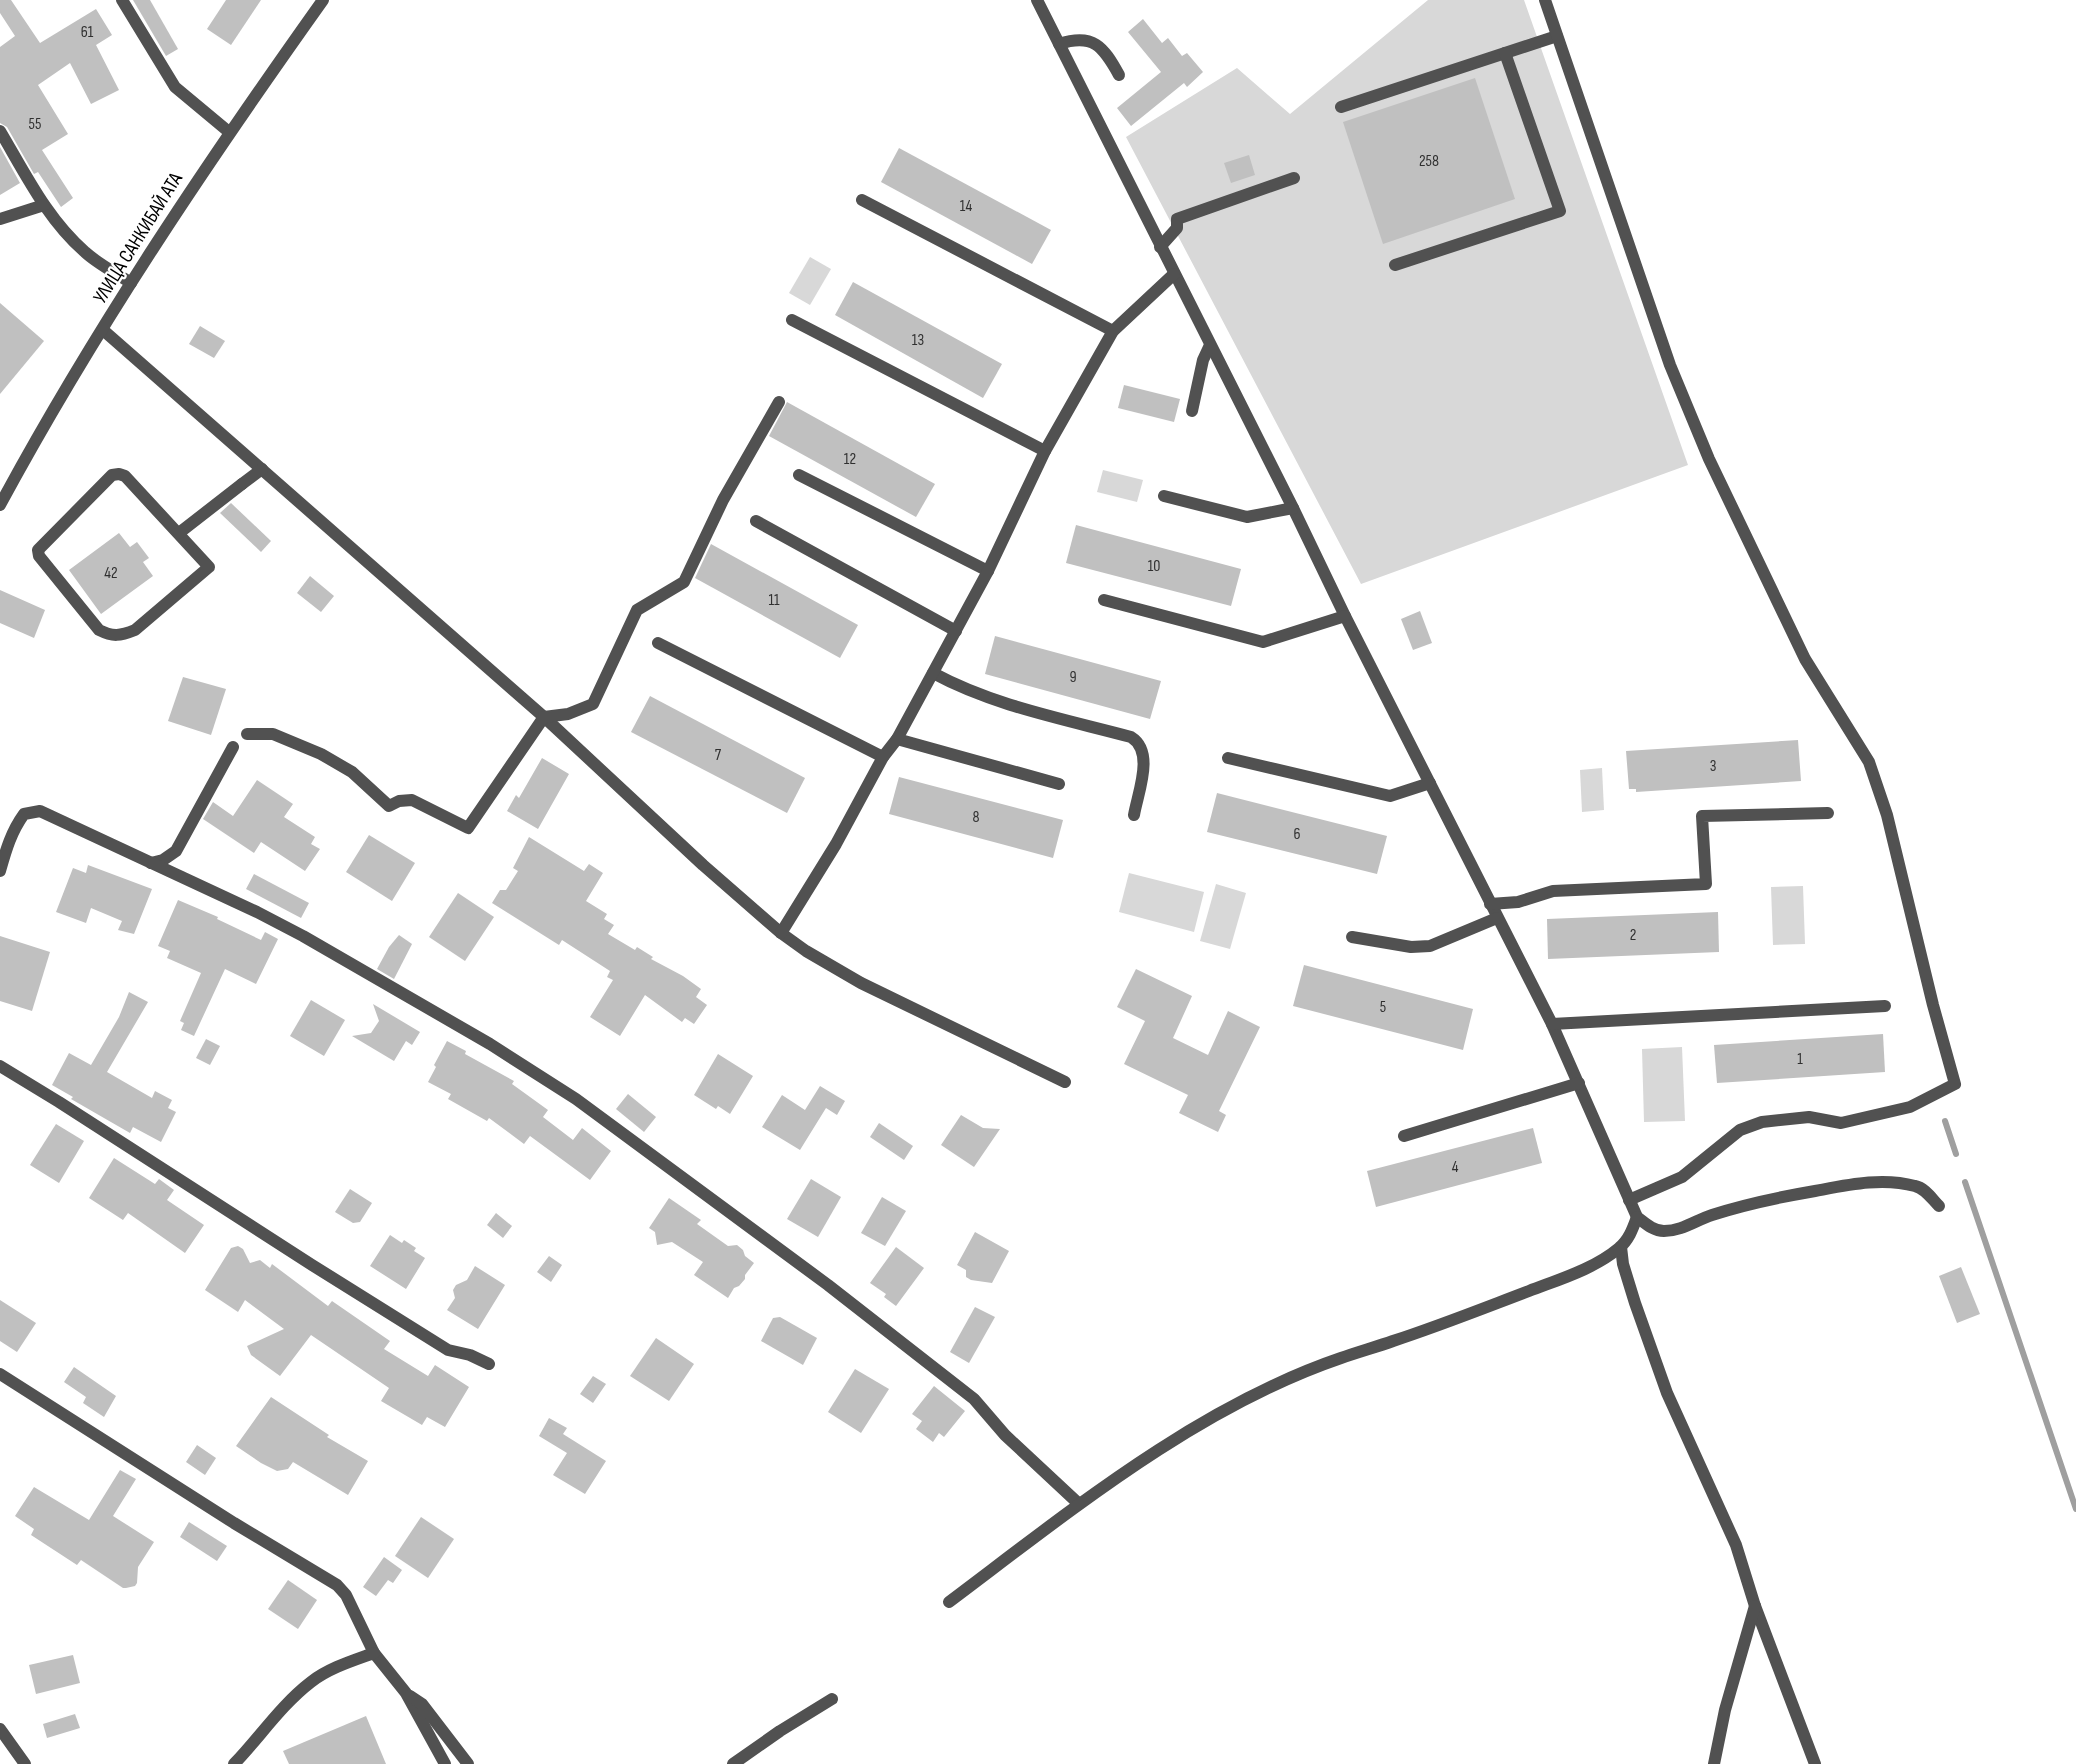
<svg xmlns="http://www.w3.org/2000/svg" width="2076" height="1764" font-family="'Sofia Sans Condensed',sans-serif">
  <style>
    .green { fill: #d8d8d8 }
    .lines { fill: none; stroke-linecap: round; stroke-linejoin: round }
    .stream { stroke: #9f9f9f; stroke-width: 6 }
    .building { fill: #c0c0c0 }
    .service { stroke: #515151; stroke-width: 12 }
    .minor { stroke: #515151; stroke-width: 12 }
    .labels { text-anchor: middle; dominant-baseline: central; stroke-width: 4.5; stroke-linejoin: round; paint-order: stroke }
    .number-label { font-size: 16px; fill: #303030 }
    .street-label { font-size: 20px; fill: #000; stroke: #fff }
  </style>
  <rect width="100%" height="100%" fill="#fff"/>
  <g class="green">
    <path d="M1428 0H1524L1688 465 1361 584 1126 137 1237 68 1290 114Z"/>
    <path d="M810 257 831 269 810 305 789 293Z"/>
    <path d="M1103 470 1143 480 1137 502 1097 492Z"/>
    <path d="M1602 768 1604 810 1582 812 1580 770Z"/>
    <path d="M1129 873 1204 892 1194 932 1119 912Z"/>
    <path d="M1216 884 1246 893 1230 949 1200 941Z"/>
    <path d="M1803 886 1805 944 1773 945 1771 887Z"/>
    <path d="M1682 1047 1685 1121 1644 1122 1642 1049Z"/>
  </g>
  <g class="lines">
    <g class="stream">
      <path d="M1945 1121 1956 1154"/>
      <path d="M1965 1182 2076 1509"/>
    </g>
  </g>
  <g class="building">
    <path d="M0 0H11L40 43 96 9 112 35 96 45 119 90 91 104 70 63 38 85 68 134 42 150 73 198 61 207 38 172 34 174 7 127 0 123V47L15 36 0 13Z"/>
    <path d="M133 0H150L178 49 166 56Z"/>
    <path d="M226 0H261L231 45 207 29Z"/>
    <path d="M1143 19 1162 43 1168 38 1182 56 1187 53 1203 72 1187 87 1184 83 1131 126 1117 108 1161 72 1128 32Z"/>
    <path d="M1475 78 1515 199 1383 244 1343 122Z"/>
    <path d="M0 147 20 183 0 195Z"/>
    <path d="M899 148 1051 230 1032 264 881 182Z"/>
    <path d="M1249 155 1255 175 1231 183 1224 163Z"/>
    <path d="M853 282 1002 364 983 398 835 315Z"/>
    <path d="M0 303 44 341 0 394Z"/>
    <path d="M200 326 225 341 214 358 189 344Z"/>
    <path d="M1124 385 1180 399 1174 422 1118 408Z"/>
    <path d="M787 402 935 484 916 517 769 436Z"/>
    <path d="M231 503 271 541 261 552 220 513Z"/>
    <path d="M1076 525 1241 569 1231 606 1066 563Z"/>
    <path d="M119 533 130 547 137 542 149 558 143 562 153 576 101 614 69 570Z"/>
    <path d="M711 544 858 625 840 658 695 578Z"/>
    <path d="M310 576 334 596 321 612 297 593Z"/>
    <path d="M0 590 45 610 34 638 0 623Z"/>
    <path d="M1420 611 1432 643 1413 650 1401 619Z"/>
    <path d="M995 636 1161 681 1150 719 985 674Z"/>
    <path d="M183 677 226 689 211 735 168 721Z"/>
    <path d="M650 696 805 778 787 813 631 732Z"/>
    <path d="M1798 740 1801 781 1636 792V789H1629L1626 751Z"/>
    <path d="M542 758 569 774 538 829 507 811 516 795 519 798Z"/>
    <path d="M899 777 1063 820 1053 858 889 814Z"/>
    <path d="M257 780 293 804 284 817 315 837 311 844 320 849 305 871 261 842 254 853 203 819 213 802 233 816Z"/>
    <path d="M1217 793 1387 836 1377 874 1207 832Z"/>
    <path d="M369 835 415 863 392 901 346 872Z"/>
    <path d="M529 837 584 871 589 864 603 873 586 901 607 914 604 919 614 925 608 934 635 950 637 947 653 957 651 959 683 976 701 989 696 997 707 1005 694 1024 685 1018 682 1022 645 995 620 1036 590 1017 613 980 607 977 610 971 562 940 559 945 492 903 500 890H506L518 871 513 868Z"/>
    <path d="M88 865 152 889 134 934 118 930 122 921 91 908 86 923 56 912 73 868 86 873Z"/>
    <path d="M254 874 309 903 301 918 246 889Z"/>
    <path d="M458 893 494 917 465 961 429 937Z"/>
    <path d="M178 900 218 917 217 919 261 940 265 932 278 939 256 984 225 969 194 1036 181 1030 184 1023 180 1021 201 973 167 958 170 951 158 946Z"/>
    <path d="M1718 912 1719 952 1548 959 1547 919Z"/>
    <path d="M399 935 412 944 394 979 377 969 389 947Z"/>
    <path d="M0 936 50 952 32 1011 0 1001Z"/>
    <path d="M1304 965 1473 1009 1463 1050 1293 1006Z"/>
    <path d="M1136 969 1192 996 1173 1038 1208 1055 1228 1011 1260 1027 1219 1111 1226 1115 1218 1132 1179 1113 1188 1095 1124 1064 1145 1021 1117 1007Z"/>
    <path d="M129 992 148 1002 107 1072 152 1098 155 1091 172 1100 168 1108 176 1112 161 1142 133 1127 130 1133 71 1099 73 1097 52 1085 69 1053 91 1065 119 1017Z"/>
    <path d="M311 1000 345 1020 324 1056 290 1036Z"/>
    <path d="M373 1004 420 1032 412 1045 406 1041 394 1061 352 1036 371 1033 379 1021Z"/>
    <path d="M1883 1034 1885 1072 1717 1083 1714 1045Z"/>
    <path d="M206 1039 220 1046 210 1065 196 1058Z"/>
    <path d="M447 1041 466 1051 465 1054 514 1081 512 1084 548 1110 543 1117 573 1140 582 1128 611 1151 590 1180 530 1136 524 1144 489 1118 487 1121 448 1099 451 1094 428 1082 436 1067 434 1065Z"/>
    <path d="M718 1054 753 1076 730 1114 718 1106 716 1109 694 1095Z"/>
    <path d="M820 1086 845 1101 837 1115 826 1108 800 1150 762 1127 782 1095 805 1110Z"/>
    <path d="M628 1094 656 1117 644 1132 616 1109Z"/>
    <path d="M961 1115 983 1128 1000 1129 974 1167 941 1145Z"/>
    <path d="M879 1123 913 1146 904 1160 870 1137Z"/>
    <path d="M56 1124 84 1141 59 1183 30 1165Z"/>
    <path d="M1533 1128 1542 1163 1376 1207 1367 1171Z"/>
    <path d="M114 1158 155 1184 159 1179 174 1190 167 1200 204 1225 185 1253 128 1213 123 1220 89 1198Z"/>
    <path d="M811 1179 841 1197 818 1237 787 1219Z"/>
    <path d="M350 1189 372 1203 360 1222 353 1223 335 1212Z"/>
    <path d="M882 1197 906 1211 885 1246 861 1233Z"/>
    <path d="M669 1198 701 1220 697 1224 728 1246 737 1245 743 1250 745 1256 754 1263 745 1275V1279L739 1286 734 1288 728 1298 694 1275 703 1262 672 1242 657 1245 655 1232 649 1228Z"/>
    <path d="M496 1213 512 1226 503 1238 487 1225Z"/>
    <path d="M975 1232 1009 1251 992 1283 971 1280 966 1277V1270L957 1265Z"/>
    <path d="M390 1235 402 1243 404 1240 416 1248 414 1251 425 1258 406 1289 370 1266Z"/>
    <path d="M238 1246 243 1249 250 1263 260 1260 270 1268 272 1264 328 1306 332 1301 390 1341 384 1349 428 1376 435 1365 469 1387 445 1427 427 1417 422 1425 381 1401 389 1388 311 1335 280 1376 251 1355 247 1346 284 1329 245 1300 238 1312 205 1290 231 1248Z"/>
    <path d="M896 1247 924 1268 896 1306 884 1297 886 1294 870 1283Z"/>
    <path d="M549 1256 562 1265 551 1282 537 1272Z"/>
    <path d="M475 1266 505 1285 478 1329 447 1310 455 1298 453 1290 456 1285 467 1280Z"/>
    <path d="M1961 1267 1980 1314 1957 1323 1939 1276Z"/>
    <path d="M0 1300 36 1323 17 1352 0 1341Z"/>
    <path d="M975 1307 995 1317 969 1363 950 1352Z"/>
    <path d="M780 1317 817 1338 803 1365 761 1341 773 1318Z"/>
    <path d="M656 1338 694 1364 669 1401 630 1376Z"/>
    <path d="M74 1367 116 1396 104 1417 83 1403 86 1397 64 1382Z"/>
    <path d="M855 1369 889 1389 861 1433 828 1412Z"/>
    <path d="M593 1376 606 1384 593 1403 580 1394Z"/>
    <path d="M934 1386 965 1411 944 1437 939 1433 933 1442 916 1429 922 1421 912 1414Z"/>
    <path d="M271 1397 329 1435 327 1437 368 1461 348 1495 293 1462 288 1469 277 1471 261 1463 236 1446Z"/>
    <path d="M549 1418 567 1428 563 1434 606 1461 585 1494 553 1475 567 1453 539 1436Z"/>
    <path d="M197 1445 216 1458 205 1475 186 1462Z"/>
    <path d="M120 1470 136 1479 113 1516 154 1542 138 1567 137 1583 135 1586 126 1588H123L81 1560 77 1565 31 1535 34 1529 15 1516 34 1487 89 1520Z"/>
    <path d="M421 1517 454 1539 428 1578 395 1556Z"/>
    <path d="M189 1522 227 1546 217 1561 180 1537Z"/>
    <path d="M384 1557 402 1570 393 1583 388 1580 376 1596 363 1587Z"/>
    <path d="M288 1580 317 1600 298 1629 268 1609Z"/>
    <path d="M73 1655 80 1683 36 1694 29 1665Z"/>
    <path d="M75 1714 80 1728 47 1738 43 1724Z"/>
    <path d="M366 1716 386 1764H289L283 1751Z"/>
  </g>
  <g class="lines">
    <g class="service">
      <path d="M1341 107 1557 36"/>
      <path d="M1160 247 1177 228V219L1294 178"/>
      <path d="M1395 265 1560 211 1505 53"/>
      <path d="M119 474 125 476 209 567 135 630C120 636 113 637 99 630L39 556 38 550 112 475Z"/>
      <path d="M179 533 242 484"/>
    </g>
    <g class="minor">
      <path d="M122 0 175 87 229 132"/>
      <path d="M1037 0 1293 508 1345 616 1552 1024 1637 1217C1645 1223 1653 1231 1664 1231 1682 1231 1696 1220 1712 1215 1746 1204 1780 1197 1815 1191 1847 1185 1882 1177 1915 1186 1925 1188 1932 1199 1939 1206"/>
      <path d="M1545 0 1670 365 1709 459 1805 659 1869 762 1887 815 1933 1005 1955 1084 1910 1107 1841 1123 1809 1117 1762 1122 1740 1130 1682 1177 1629 1200"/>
      <path d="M1059 44C1093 33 1103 46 1119 75"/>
      <path d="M0 131C25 173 47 219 85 252 98 264 116 273 131 283"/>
      <path d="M862 200 1113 331"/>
      <path d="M0 219 44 205"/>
      <path d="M792 320 1045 451"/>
      <path d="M103 330 544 717 703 865 781 933 806 951 861 983 1065 1082"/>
      <path d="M1192 411 1203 360 1210 345"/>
      <path d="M799 475 988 571"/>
      <path d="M242 484 262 469"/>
      <path d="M1164 496 1247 517 1293 508"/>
      <path d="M0 505C95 329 207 163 323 0"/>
      <path d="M756 521 956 631"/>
      <path d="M1104 600 1263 642 1345 616"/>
      <path d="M658 643 883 757"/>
      <path d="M933 673C994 706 1064 719 1131 737 1155 752 1138 792 1134 815"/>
      <path d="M247 734H273L321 754 352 772 389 806 399 801 412 800 468 828 544 717 568 714 593 704 637 610 684 582 723 500 779 402"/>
      <path d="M897 739 1059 784"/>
      <path d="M1228 758 1390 796 1430 783"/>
      <path d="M151 863 163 860 176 851 233 747"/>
      <path d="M0 871C6 850 11 832 24 814L40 811 257 912 303 936 490 1044 576 1099 828 1285 974 1399 1005 1435 1079 1504"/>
      <path d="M1490 904 1518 902 1553 891 1706 884 1702 816 1828 813"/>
      <path d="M781 933 836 844 883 757 897 739 988 571 1045 451 1113 331 1174 274"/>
      <path d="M1352 937 1411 947 1430 946 1497 918"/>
      <path d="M1552 1024 1885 1006"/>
      <path d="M0 1066 59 1102 312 1265 448 1350 470 1355 489 1364"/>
      <path d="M1404 1136 1579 1083"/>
      <path d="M1621 1247 1623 1264 1635 1303 1667 1393 1736 1545 1755 1606 1815 1764"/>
      <path d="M0 1374 234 1523 337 1585 346 1595 374 1653 406 1693 445 1764"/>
      <path d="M949 1602C1069 1512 1197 1407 1341 1358 1358 1352 1376 1347 1393 1341 1439 1326 1484 1308 1529 1291 1560 1279 1594 1269 1619 1248 1629 1240 1633 1228 1637 1217"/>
      <path d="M410 1696 422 1704 468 1764"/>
      <path d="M0 1729 25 1764"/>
      <path d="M234 1764C260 1737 281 1705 311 1682 329 1668 352 1661 374 1653"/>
      <path d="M733 1764 780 1731 832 1699"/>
      <path d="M1714 1764 1725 1710 1755 1606"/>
    </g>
  </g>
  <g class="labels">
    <g class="number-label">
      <text x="87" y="32">61</text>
      <text x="35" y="124">55</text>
      <text x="1429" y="161">258</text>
      <text x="966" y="206">14</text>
      <text x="918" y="340">13</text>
      <text x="850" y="459">12</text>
      <text x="1154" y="566">10</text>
      <text x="111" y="573">42</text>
      <text x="774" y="600">11</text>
      <text x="1073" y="677">9</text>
      <text x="718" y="755">7</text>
      <text x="1713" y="766">3</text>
      <text x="976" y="817">8</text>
      <text x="1297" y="834">6</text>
      <text x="1633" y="935">2</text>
      <text x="1383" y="1007">5</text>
      <text x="1800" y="1059">1</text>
      <text x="1455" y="1167">4</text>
    </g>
    <g class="street-label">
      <text transform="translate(138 238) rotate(-58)">УЛИЦА САНКИБАЙ АТА</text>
    </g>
  </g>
</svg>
